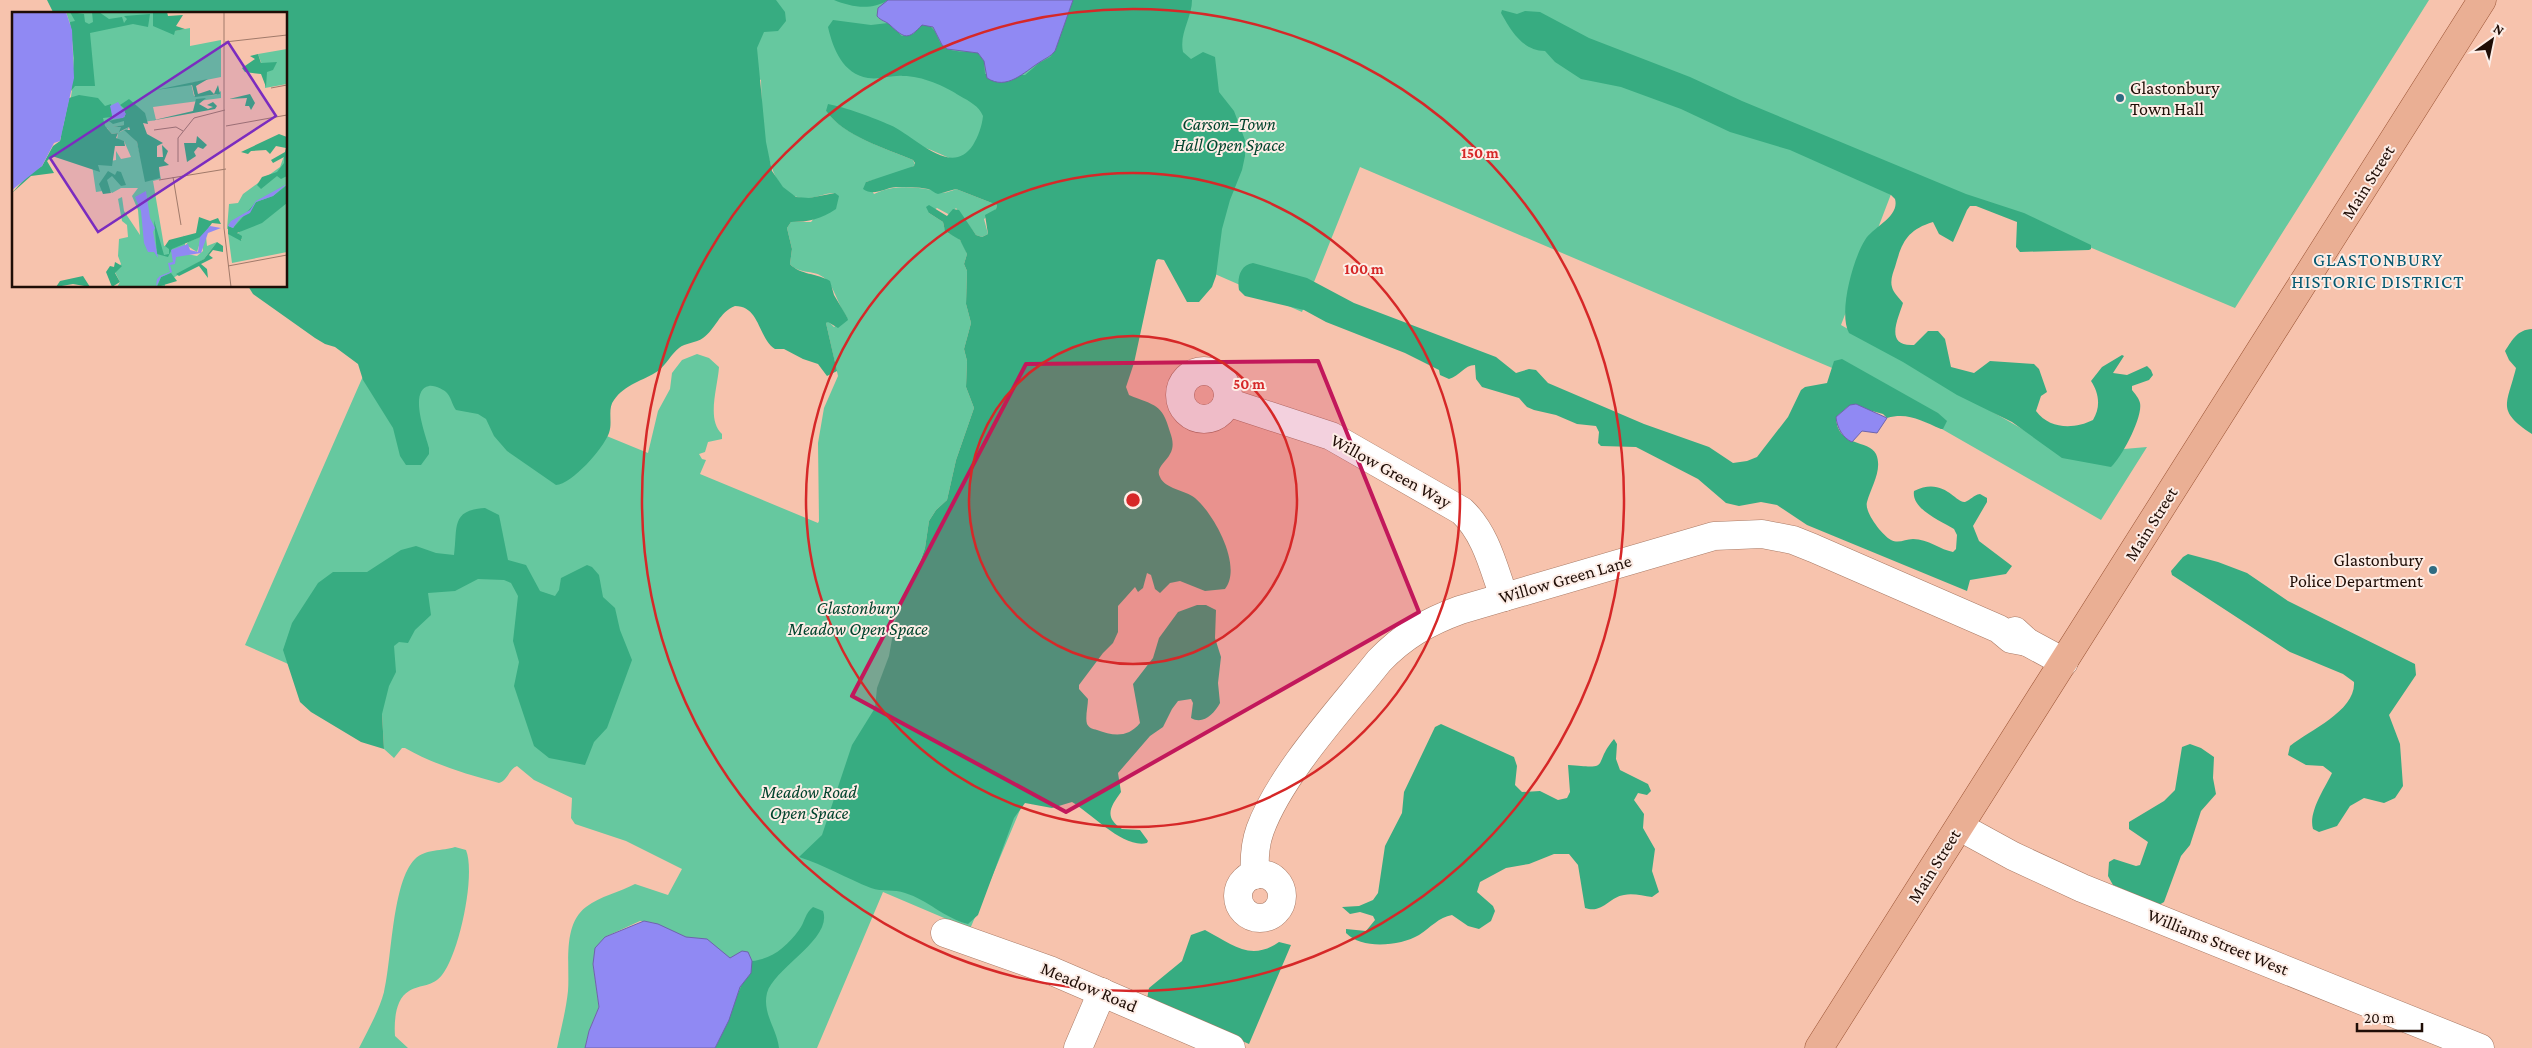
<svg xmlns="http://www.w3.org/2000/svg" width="2532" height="1048" font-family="'Crimson Pro',serif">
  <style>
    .green { fill: #66c89f }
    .forest { fill: #37ac81 }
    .water { fill: #9089f3; stroke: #6e64ac }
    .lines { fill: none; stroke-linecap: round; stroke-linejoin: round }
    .minor-casing { stroke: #a97a65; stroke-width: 29 }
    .major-casing { stroke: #9a5334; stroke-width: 29 }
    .minor { stroke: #fff; stroke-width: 28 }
    .major { stroke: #eaaf94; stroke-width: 28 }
    .marked { fill: #c2185b; fill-opacity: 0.2; stroke: #c2185b; stroke-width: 4; stroke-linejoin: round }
    .ring { fill: none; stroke: #d62828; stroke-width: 2.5 }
    .poi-dot { fill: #2e6c82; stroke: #fdede6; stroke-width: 2 }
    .labels { text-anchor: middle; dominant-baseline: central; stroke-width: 4; stroke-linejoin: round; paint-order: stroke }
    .poi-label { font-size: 18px; fill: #1f0d06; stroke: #fdede6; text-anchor: start }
    .park-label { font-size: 18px; font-style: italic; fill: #00432d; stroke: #fdede6 }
    .street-label { font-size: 18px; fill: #1f0d06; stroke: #fdede6 }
    .neighbourhood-label { font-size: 19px; letter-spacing: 1px; fill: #065a72; stroke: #fdede6 }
    .inset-road { fill: none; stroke: #a17a6a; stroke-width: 1 }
    .view { fill: #7b2cbf; fill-opacity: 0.15; stroke: #7b2cbf; stroke-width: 2.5 }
    .inset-edge { fill: none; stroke: #1f0d06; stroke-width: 2.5 }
    .centre { fill: #d62828; stroke: #fdede6; stroke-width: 2.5 }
    .ring-label { font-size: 15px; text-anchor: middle; font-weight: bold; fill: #d62828; stroke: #fdede6; stroke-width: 4; stroke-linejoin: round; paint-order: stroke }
  </style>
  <rect width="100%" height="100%" fill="#f7c3ad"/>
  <g class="green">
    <path d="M585 0H2429L2235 308 1901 168 1841 325 2066 454 2147 447 2101 520 1844 373 1360 167 1302 312 931 150 826 111C846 137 885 148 913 160L915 165 906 171 866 182 874 194C889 186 909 186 926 189 940 191 940 196 956 189L997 205 996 209 984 219 988 234 982 237 976 235 956 208 950 215 937 208 929 213 943 222C946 238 951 231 959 239 963 243 965 249 967 254L964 264 967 271 966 304 971 323 964 349 967 361 966 387 974 408 956 460 947 500 936 510 929 521 925 548 919 565 1036 772 970 929 883 892 817 1048H607L654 923 640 921 605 937 593 964 599 1007 589 1031 585 1048H557C561 1029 566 1010 568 991 570 965 562 925 586 907 600 896 620 892 635 884L668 895 682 869 626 841 575 824 571 818 572 798 534 780 517 766C509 769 508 780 499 783 466 774 435 765 405 748H402L394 758 384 749 382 714 286 663 245 645 378 342 648 453 658 411 670 389 672 373 682 360 697 354 709 358 719 367C718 386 706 420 722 434V439L708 442 705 452 699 454 702 459 706 460 700 474 818 523 819 521 818 443 824 408 838 376 826 323 828 321 834 327 847 317C837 304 834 284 823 277 812 269 800 275 790 264L792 249 787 228 791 222H811L835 193C823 193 812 200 801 198 761 191 762 110 761 80Z"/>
    <path d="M455 847 466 850C476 875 459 954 442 975 433 987 421 984 409 991 395 999 394 1022 395 1036L408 1048H359C368 1030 379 1011 384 992 392 959 392 882 415 859 425 849 443 851 455 847Z"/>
  </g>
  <g class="forest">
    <path d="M47 0H776L785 12 786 21 778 31 764 32 757 48 766 142 772 171 783 187 796 197 809 198 835 193 839 196 836 209C821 219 809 222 791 222L787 228 792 249 790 264C800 275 817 273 830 281L834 295 847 317 848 320 838 328 828 322 826 323 837 371 827 376 818 364 803 359 784 349H775C758 338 760 306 735 306 719 312 716 329 703 338 696 343 685 343 679 348 671 354 667 364 658 371 643 381 625 384 614 400 607 409 613 422 609 433 603 449 572 484 556 485L507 451 494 436 486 419 478 414 456 410C452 405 452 399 447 393 444 390 435 385 429 386 408 390 426 436 429 448V454L421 465H406L400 456 393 428 363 380 358 364 335 347 325 344 315 338 253 294 248 286H286V14H54Z"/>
    <path d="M834 0H888C871 11 851 7 834 0Z"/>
    <path d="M1073 0H1192C1192 18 1179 33 1183 52L1191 59 1203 52 1215 57 1219 92 1234 111 1245 140V156L1242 170 1230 200 1222 229 1216 276 1212 287 1199 302H1187L1164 260 1158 259 1156 261 1134 363 1126 387 1129 395C1155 406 1162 403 1170 432 1173 440 1174 447 1170 454 1166 462 1155 468 1160 477 1165 489 1185 490 1195 498 1214 514 1243 566 1225 589L1205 591 1180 581 1170 583 1160 593 1155 589 1151 575 1147 573 1143 588 1138 592 1135 587 1118 606V632L1113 643 1103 653 1079 685V689L1088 699C1088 706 1085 717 1087 724 1089 728 1093 729 1097 730 1113 736 1128 738 1140 723L1133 684 1153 658 1159 638 1178 612 1197 605H1206L1216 610 1215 638 1221 657 1218 683 1220 703C1214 714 1203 725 1191 718L1193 703 1191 699 1178 701 1172 709 1163 727 1150 736 1118 773 1121 792C1111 806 1103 817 1122 829L1140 830 1148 841 1147 843C1124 849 1092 814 1072 802L1052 808 1025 803 1014 818 978 915 968 924C944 918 928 900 905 893 894 889 882 892 871 888 846 878 824 865 799 857L822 835 852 745 875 708 877 688 889 656 897 611 916 574 925 548 929 521 936 510 947 500 956 460 974 408 966 387 967 361 964 349 971 323 966 304 967 271 964 264 967 254 960 240 945 231 943 222 929 213 926 207 929 205 947 216 953 209 959 210 976 235 982 237 988 234 985 215 996 209 997 205 956 189 938 194C934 193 932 190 928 189 918 187 906 187 896 187 884 188 874 197 863 189L866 182 914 166 915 163 913 160C885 148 845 137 826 111L828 104C844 107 875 118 890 125 914 135 951 179 973 145 978 137 982 126 983 116 979 106 969 101 960 96 945 86 922 76 903 76 891 75 880 80 868 78 843 74 833 49 828 27L833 20 871 25 888 23 902 36 913 34 922 25C937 24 935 37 943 46 949 53 969 51 978 53L984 61 985 74 1025 75 1039 63 1050 57 1055 51Z"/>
    <path d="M1502 10 1517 14 1525 11 1540 12 1589 38 1690 77 1742 101 1966 194 2024 213 2091 245V249L2089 250 2020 252 2016 247 2017 222 1976 206H1970L1967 210 1953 242 1939 234 1933 222C1907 230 1902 242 1895 267 1893 273 1890 280 1892 287 1893 292 1899 298 1903 303 1899 317 1883 347 1914 345L1928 331H1938L1945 339 1951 367 1974 373 1990 361 2034 364 2039 369 2047 392 2041 396 2036 411C2050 430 2075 429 2093 420 2101 407 2099 393 2091 381L2102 367 2122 355 2124 356 2113 373 2127 375 2147 366 2151 370 2153 375 2149 380 2132 386V390C2135 394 2139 398 2140 403 2143 417 2122 457 2111 467L2062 458 2012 422 1957 395 1903 362 1849 333C1838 313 1853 259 1865 240 1873 227 1900 217 1895 199L1891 195 1790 150 1730 132 1681 109 1621 87 1581 79 1555 62 1545 51C1522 50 1512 32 1501 13Z"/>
    <path d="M1253 263 1307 278 1354 303 1496 357 1516 373 1529 369 1536 370 1548 383 1644 424 1709 447 1733 463 1747 461 1757 457 1788 417 1801 390 1805 387 1827 383 1834 361 1842 359 1938 413 1947 421 1943 429H1941C1922 421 1908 412 1887 418L1883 414 1850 405 1836 417C1837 448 1869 439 1876 454 1883 470 1871 487 1867 502 1864 512 1882 535 1891 540 1899 544 1905 539 1913 539 1928 539 1941 550 1953 552L1956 549 1957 535 1954 529C1941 521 1911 509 1914 491 1944 476 1956 504 1965 502 1971 500 1973 495 1980 494L1987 498V502L1973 526 1979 541 2012 566 2006 574 1970 580 1967 591 1807 525 1777 505 1761 502 1739 506 1726 503 1698 479 1636 447 1601 446 1598 443 1599 432 1596 426 1577 424 1556 415 1534 410 1527 407 1519 398 1482 387 1476 379 1475 365C1464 365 1460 376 1449 379L1440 375 1439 370 1405 353 1326 322 1304 310 1245 296 1239 290C1237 278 1240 265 1253 263Z"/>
    <path d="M2532 329V434C2496 410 2507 405 2516 368L2509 360 2505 351C2513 339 2517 330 2532 329Z"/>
    <path d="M485 508 499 515 508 560 526 565 540 591 555 596 559 590 561 578 587 565 592 567 599 575 603 597 615 608 620 630 632 660 607 728 594 742 585 765 549 758 534 746 514 686 519 662 513 641 518 596 511 583 504 580 478 579 455 591 428 593 431 615 415 630 408 643 399 642 394 646 396 672 389 686 382 714 384 749 361 742 311 712 300 702 283 650 292 623 318 583 333 572H367L401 550 416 546 436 553 454 555C458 528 450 510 485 508Z"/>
    <path d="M2188 554 2218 562 2247 573 2288 601 2415 664 2416 675 2389 715 2400 744 2403 786 2395 798 2384 803 2364 798 2350 806 2337 826 2319 832 2313 829C2308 812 2325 788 2332 773L2323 766 2306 765 2288 755 2290 746C2310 730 2356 711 2354 682L2343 674 2290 652 2172 575 2171 571 2183 557Z"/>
    <path d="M1441 724 1514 757 1517 766 1515 785 1522 792 1540 791 1558 800 1567 798 1570 792 1568 765C1614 769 1591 766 1614 739L1617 744 1616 759 1620 770 1648 784 1651 791 1647 795 1638 793 1634 800 1644 814 1643 828 1655 849 1652 871 1659 892 1652 897C1643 896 1633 893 1624 895 1609 897 1603 914 1585 908L1578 865 1569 854H1554L1529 864 1506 868 1480 882 1477 892 1493 906 1495 911 1491 921 1479 929 1468 926 1452 915C1439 917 1430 928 1419 935 1400 946 1362 950 1346 933V929L1366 931 1375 920 1373 916 1360 912 1350 914 1342 907 1359 906 1373 900 1378 893 1385 846 1402 813 1404 792 1435 727Z"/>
    <path d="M2190 744 2201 748 2214 757 2213 778 2216 794 2201 811 2190 845 2181 856 2164 902 2159 905 2113 885 2108 876 2109 862 2114 859 2136 866 2140 865 2148 842 2129 829V822L2164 801 2175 790 2182 747Z"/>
    <path d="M813 907 823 911C833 939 774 968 767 993 762 1013 777 1029 779 1048H715C725 1029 731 1009 740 989 744 977 750 975 752 961 773 959 787 946 799 930 805 922 805 913 813 907Z"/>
    <path d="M1205 930C1232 944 1250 962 1279 942L1291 945 1249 1044 1147 999 1149 988 1182 961 1191 935Z"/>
  </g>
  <g class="water">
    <path d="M888 0H1073L1055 51C1050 57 1046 58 1040 62 1024 72 1007 91 987 78L984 61 978 53 947 49 942 45 933 27 922 25C908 40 905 39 890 25 886 21 881 21 877 16L878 8Z"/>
    <path d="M1856 404 1887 418 1877 433 1862 431 1852 442C1843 438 1837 428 1836 417L1850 405Z"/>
    <path d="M644 921 658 924 686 937 707 939 730 958 742 951 748 952 752 961 751 973 740 987 729 1020 715 1048H585L589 1031 599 1007 593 964 595 948 605 937Z"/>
  </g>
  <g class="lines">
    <defs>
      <g id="minor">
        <circle cx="1204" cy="395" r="24"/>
        <path d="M1227 402 1331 436 1462 511C1486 534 1493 566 1504 597"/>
        <path d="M2015 631 2027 642 2064 662"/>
        <path d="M1960 827 2013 856 2082 888 2480 1048"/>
        <circle cx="1260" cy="896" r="22"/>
        <path d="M1255 875C1254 859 1255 844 1260 830 1281 773 1341 709 1379 661 1403 636 1427 622 1460 610L1714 536 1762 534 1793 540 1813 548 1999 629 2011 639 2027 642"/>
        <path d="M945 933 1052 971 1231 1048"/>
        <path d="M1078 1048 1102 992"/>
      </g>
      <path id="major" d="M1819 1048 2482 0"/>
    </defs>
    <use href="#minor" class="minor-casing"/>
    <use href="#major" class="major-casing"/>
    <use href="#minor" class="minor"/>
    <use href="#major" class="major"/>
  </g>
  <path class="marked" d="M1318 361 1419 612 1066 812 852 696 1026 364Z"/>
  <circle cx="1133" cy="500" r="164" fill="#d62828" fill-opacity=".12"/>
  <g class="ring">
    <circle cx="1133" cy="500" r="164"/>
    <circle cx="1133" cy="500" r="327"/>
    <circle cx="1133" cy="500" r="491"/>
  </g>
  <g class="poi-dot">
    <circle cx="2120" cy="98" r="5"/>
    <circle cx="2433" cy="570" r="5"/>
  </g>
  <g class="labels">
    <g class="poi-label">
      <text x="2130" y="88">Glastonbury<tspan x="2130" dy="21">Town Hall</tspan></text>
      <text x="2423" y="560" text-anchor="end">Glastonbury<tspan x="2423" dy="21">Police Department</tspan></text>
    </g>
    <g class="park-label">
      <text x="1229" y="124">Carson–Town<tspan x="1229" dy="21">Hall Open Space</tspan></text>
      <text x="858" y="608">Glastonbury<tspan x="858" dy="21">Meadow Open Space</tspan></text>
      <text x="809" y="792">Meadow Road<tspan x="809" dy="21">Open Space</tspan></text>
    </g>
    <g class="street-label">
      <text transform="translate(2368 182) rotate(-58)">Main Street</text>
      <text transform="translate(1391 471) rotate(29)">Willow Green Way</text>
      <text transform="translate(2151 524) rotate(-58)">Main Street</text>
      <text transform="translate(1565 579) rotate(-16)">Willow Green Lane</text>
      <text transform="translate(1934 866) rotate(-58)">Main Street</text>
      <text transform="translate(2218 942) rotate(22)">Williams Street West</text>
      <text transform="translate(1089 987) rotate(23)">Meadow Road</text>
    </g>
    <g class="neighbourhood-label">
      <text x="2378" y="259">GLASTONBURY<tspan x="2378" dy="22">HISTORIC DISTRICT</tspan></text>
    </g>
  </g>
  <g transform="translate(12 12)">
    <rect width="275" height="275" fill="#f7c3ad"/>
    <path d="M54 0H153L157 20 178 16V34L209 28V65L179 71 182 84 204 83 209 79V86L141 95 144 108 101 115H110L108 120 117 115 115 119 125 130 128 143 146 153 149 167 141 169 152 234 172 230 171 222 175 242 185 244 191 239 190 232 194 225 195 234 205 230 192 247 153 271V275H105L108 270 103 260 109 252 106 244 107 227 116 225 115 213 110 209 106 187 110 185 112 199 128 223 126 198 120 184 126 176H109L100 181 97 178 84 180 80 153 104 148V139L109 147 119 145 112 129 105 128 106 121 100 122 95 116 47 124 56 103 62 66 60 18ZM275 37V72L253 76V61L246 42ZM272 144H275V240L220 251 216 221 230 228 225 222 236 213 215 217 217 192 226 191 231 182 268 155ZM190 224 185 240 174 233 176 230Z" fill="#66c89f"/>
    <path d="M58 0 72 2 73 10 77 12 81 10 80 0H87L97 7 110 5 112 11 115 7 112 4 138 2 136 15 121 12 78 21 83 74H63L59 79 62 46 58 10 63 9ZM155 0 156 4 171 3 164 14 173 17 163 19 162 23 141 14V0ZM246 42 249 51 265 50 261 58 255 60 254 75 249 62 233 60 230 56 243 47 238 44ZM196 67 184 74 186 82 198 78 202 82 206 73 208 82 183 85 180 73 144 78ZM238 82 243 91 239 98 237 94H233L235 86 217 87ZM67 83 86 86 93 94 99 92 100 105 91 106 93 114 100 122 106 121 104 126 112 129 113 134H103L100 154 86 153 88 160 40 144 35 149 42 161 19 164 0 181 17 162 30 154 41 134 48 129 57 86ZM194 86 187 92 196 97 201 95 195 93 201 90 205 94 203 97 138 109 181 99 184 87ZM117 87 133 101 136 112 131 111 135 122 151 131 145 134V145H151L150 133 156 139 152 149 157 153 147 155 148 166 133 170 125 130 112 118H118L117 115 107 120 109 115H101L112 113V109L101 112 97 109 113 105V97L108 93ZM267 122 275 125V164L269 167 265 164 249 177 245 173 250 165 265 160 272 151V145L261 151 259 148 273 140 274 136 264 134 258 142 254 138 239 139 236 142 229 140ZM185 124 195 133 191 137 186 135 182 140 184 144 175 150 172 131H184ZM96 159 103 163 105 159 109 160 114 173 109 174 100 164 95 168 99 181 91 182 87 172ZM275 173V191L250 211 225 221 230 224 229 229 216 222V214L221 216 244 190 261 184ZM187 205 198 209 206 206 209 212 200 211 191 224 160 237 156 245 145 242 142 208 152 243 157 242V237L153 234 157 228 184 221ZM205 230 211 234V240L201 238 197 243 201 246 189 252 195 257 196 266 187 254 167 264 164 262 192 247ZM103 250 110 254 103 261 108 270 100 275 94 260 98 254 102 255ZM159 261 165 269 145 275 149 265ZM71 264 78 275 61 272 44 275 48 269Z" fill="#37ac81"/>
    <path d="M0 0H54L60 18 62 66 48 129 42 131 30 154 0 178ZM106 90 114 102 111 106 101 107 98 94ZM275 172 261 184 244 190 238 201 228 206 221 216 216 214 219 209 238 198 244 189ZM134 179 138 206 143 216 141 220 146 246 142 240H136L132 231 129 199 123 185ZM198 214 209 216 196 221 189 241 164 245 163 252 158 253 160 260 149 265 144 275 145 267 148 264 158 260 156 251 161 250 159 238 176 232 178 238 186 240 188 225Z" fill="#9089f3"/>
    <path class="inset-road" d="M212 0V216L219 275M213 30 275 23M259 76 275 73M214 114 275 103M142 118 164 115 171 119M166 150V126L182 106 213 98M161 165 169 213M147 168 214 157M216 254 275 243"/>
    <path class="view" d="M216 30 264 104 86 220 38 146Z"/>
    <rect width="275" height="275" class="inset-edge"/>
  </g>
  <circle cx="1133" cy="500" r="8" class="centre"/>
  <g class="ring-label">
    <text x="1480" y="158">150 m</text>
    <text x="1364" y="274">100 m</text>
    <text x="1249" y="389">50 m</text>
  </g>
  <g transform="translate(2492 40) rotate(33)" stroke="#fdede6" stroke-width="4" paint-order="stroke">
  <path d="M0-4L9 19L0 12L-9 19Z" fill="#1f0d06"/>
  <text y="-8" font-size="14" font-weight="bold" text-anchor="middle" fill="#1f0d06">N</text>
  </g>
  <path d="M2357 1023v8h65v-8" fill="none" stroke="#1f0d06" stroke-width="2.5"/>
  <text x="2364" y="1023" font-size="15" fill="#1f0d06" stroke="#fdede6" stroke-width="4" paint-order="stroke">20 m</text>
</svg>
